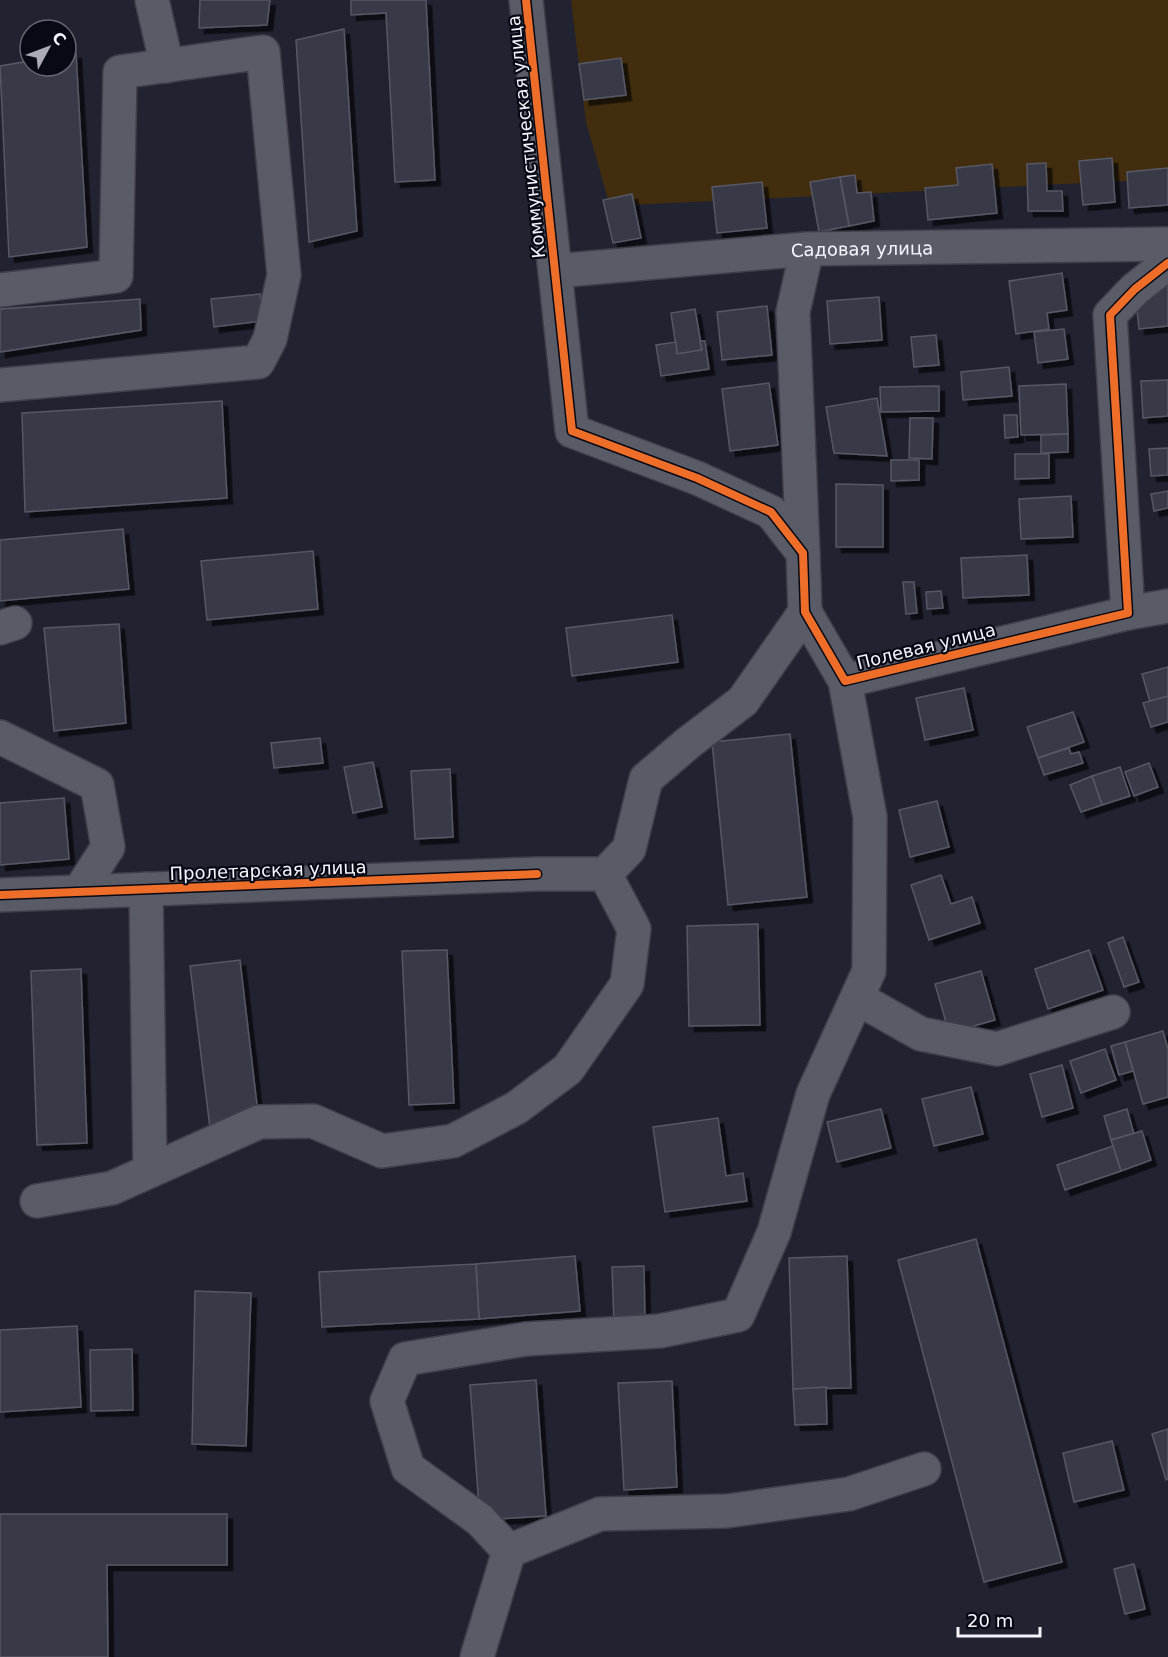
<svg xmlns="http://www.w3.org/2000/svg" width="1168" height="1657" font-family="'DejaVu Sans',sans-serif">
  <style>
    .green { fill: #422e0f }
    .building { fill: #393b47; stroke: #565865; stroke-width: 1.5; filter: url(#shadow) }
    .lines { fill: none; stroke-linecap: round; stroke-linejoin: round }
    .minor-casing { stroke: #3f3f49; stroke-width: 36 }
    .minor { stroke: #595b67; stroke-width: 33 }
    .cycleway-casing { stroke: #070914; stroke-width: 11 }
    .cycleway { stroke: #ee6e29; stroke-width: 8 }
    .labels { text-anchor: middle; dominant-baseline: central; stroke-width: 4.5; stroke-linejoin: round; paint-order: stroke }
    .street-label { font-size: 18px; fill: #f3f4fc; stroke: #070914 }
  </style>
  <defs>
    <filter id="shadow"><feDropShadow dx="5.5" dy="5.5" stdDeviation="0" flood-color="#0009"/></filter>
  </defs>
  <rect width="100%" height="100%" fill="#212331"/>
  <path class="green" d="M571 0H1168V179L610 206 586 122Z"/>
  <g class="building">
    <path d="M200 0H270L267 25 199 28Z"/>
    <path d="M351 0H426L435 180 395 182 386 13 351 15Z"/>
    <path d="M344 29 357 231 309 242 296 40Z"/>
    <path d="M76 53 87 247 9 257 0 66 30 61V66H66V55Z"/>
    <path d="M621 58 626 95 584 100 579 64Z"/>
    <path d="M1112 158 1115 202 1083 205 1079 161Z"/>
    <path d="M1046 163 1047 191H1062L1063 211H1028L1027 164Z"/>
    <path d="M992 164 997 213 928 220 925 188 958 185 956 168Z"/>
    <path d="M1168 168V205L1129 208 1127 172Z"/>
    <path d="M855 175 857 193 871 192 874 221 849 226 840 177Z"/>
    <path d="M840 177 849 226 819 232 810 182Z"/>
    <path d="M762 182 767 228 717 233 712 187Z"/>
    <path d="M632 194 641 238 613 243 603 200Z"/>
    <path d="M1062 273 1067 310 1047 313 1049 329 1016 334 1009 281Z"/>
    <path d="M1168 286V326L1139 329 1135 289Z"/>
    <path d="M260 294 263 321 214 327 211 299Z"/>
    <path d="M879 297 882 340 830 344 827 301Z"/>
    <path d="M140 299 141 330 0 352V309Z"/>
    <path d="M767 306 772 355 722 360 717 312Z"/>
    <path d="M695 309 702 350 677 354 671 313Z"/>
    <path d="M1064 329 1068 359 1038 363 1034 332Z"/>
    <path d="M936 335 939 365 914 367 911 337Z"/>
    <path d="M700 341H705L709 369 661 376 656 345 676 342 677 354 702 350Z"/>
    <path d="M1009 367 1012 396 963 400 961 372Z"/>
    <path d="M1168 380V416L1143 418 1141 381Z"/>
    <path d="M769 383 778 445 730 451 722 389Z"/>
    <path d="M1066 384 1068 434 1021 435 1019 386Z"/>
    <path d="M939 386V411L881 412 880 387Z"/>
    <path d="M877 398 887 456 834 453 826 407Z"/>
    <path d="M222 401 227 498 25 512 22 413Z"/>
    <path d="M1004 415H1017L1018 437 1005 438Z"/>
    <path d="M910 418H933L932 459 909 458Z"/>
    <path d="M1068 434V452L1041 453V435Z"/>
    <path d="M1168 448V475L1151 476 1149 449Z"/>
    <path d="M1015 454H1049V478L1015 479Z"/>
    <path d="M891 460H919V480L891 481Z"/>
    <path d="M836 484 883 485V547H836Z"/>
    <path d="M1168 491V508L1154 511 1151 494Z"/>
    <path d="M1071 496 1073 537 1021 539 1019 499Z"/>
    <path d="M123 529 129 589 0 601V540Z"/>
    <path d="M313 551 318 609 207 620 201 561Z"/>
    <path d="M1027 555 1029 595 963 598 961 558Z"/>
    <path d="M903 582H914L917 613 906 614Z"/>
    <path d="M941 591 943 608 927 609 926 592Z"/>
    <path d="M672 615 678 662 572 676 566 628Z"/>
    <path d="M119 624 126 723 54 731 44 628Z"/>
    <path d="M1168 667V696L1150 702 1142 674Z"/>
    <path d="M964 688 973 730 925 740 916 698Z"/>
    <path d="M1168 696V722L1151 727 1143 703Z"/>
    <path d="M1073 712 1084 742 1038 758 1027 727Z"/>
    <path d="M790 734 807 897 728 905 712 742Z"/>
    <path d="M320 738 323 763 274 768 271 743Z"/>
    <path d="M1069 748 1071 754 1079 752 1083 763 1044 775 1038 758Z"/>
    <path d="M373 762 382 807 353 813 344 767Z"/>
    <path d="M1149 763 1158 787 1134 796 1125 772Z"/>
    <path d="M1120 767 1130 796 1102 805 1092 776Z"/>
    <path d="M450 769 453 837 415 839 411 771Z"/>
    <path d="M1092 776 1102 805 1081 812 1070 785Z"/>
    <path d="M64 798 69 859 0 865V803Z"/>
    <path d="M937 801 949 847 910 857 899 810Z"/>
    <path d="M941 875 951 904 972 897 980 923 929 940 911 885Z"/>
    <path d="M758 924 760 1025 689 1026 687 926Z"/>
    <path d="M1123 937 1139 982 1124 987 1108 943Z"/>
    <path d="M447 950 454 1103 409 1105 402 951Z"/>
    <path d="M1089 950 1103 990 1048 1009 1035 969Z"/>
    <path d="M240 960 259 1122 210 1128 190 966Z"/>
    <path d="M81 969 87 1143 37 1145 31 971Z"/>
    <path d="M981 971 995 1020 949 1033 935 984Z"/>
    <path d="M1163 1031 1168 1049V1097L1143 1104 1125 1042Z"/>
    <path d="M1125 1042 1133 1071 1119 1075 1111 1046Z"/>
    <path d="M1105 1049 1116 1080 1081 1093 1070 1061Z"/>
    <path d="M1062 1065 1073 1108 1042 1117 1030 1074Z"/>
    <path d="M971 1087 983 1134 934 1146 922 1099Z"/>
    <path d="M881 1109 891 1148 837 1162 827 1122Z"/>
    <path d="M1127 1109 1134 1134 1111 1140 1104 1116Z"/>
    <path d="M718 1118 726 1176 743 1173 747 1201 665 1212 653 1127Z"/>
    <path d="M1142 1131 1151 1160 1121 1171 1111 1140Z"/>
    <path d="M1113 1146 1121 1171 1065 1190 1057 1165Z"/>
    <path d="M976 1239 1062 1562 984 1582 898 1260Z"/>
    <path d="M575 1256 580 1311 479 1319 476 1264Z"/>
    <path d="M847 1256 851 1388 793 1389 789 1258Z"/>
    <path d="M476 1264 479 1319 322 1327 319 1272Z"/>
    <path d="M644 1266 645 1324H614L612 1267Z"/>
    <path d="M195 1291 251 1293 246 1446 192 1444Z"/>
    <path d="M77 1326 81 1407 0 1412V1330Z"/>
    <path d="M132 1349 133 1410 91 1411 90 1350Z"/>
    <path d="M536 1380 546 1516 480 1520 470 1385Z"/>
    <path d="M672 1381 677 1487 624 1490 618 1383Z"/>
    <path d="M826 1387 827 1424 795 1425 793 1389Z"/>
    <path d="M1168 1429V1479L1166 1480 1152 1434Z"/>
    <path d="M1112 1441 1124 1490 1074 1502 1063 1453Z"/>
    <path d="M0 1514H227V1565H107L108 1657H0Z"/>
    <path d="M1134 1564 1145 1609 1125 1614 1114 1569Z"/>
  </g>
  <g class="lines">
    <defs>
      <g id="minor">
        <path d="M152 0 167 66"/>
        <path d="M526 0 572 431 697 478 771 512 803 553 805 612 845 681 1128 613 1110 315 1135 289 1168 263"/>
        <path id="s1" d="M555 271 807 249 1168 244"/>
        <path d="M0 290 116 276 120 72 263 52 284 275 270 339 258 362 0 385"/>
        <path d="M803 553 793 312 807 249"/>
        <path d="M1128 613 1168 606"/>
        <path d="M0 628 15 623"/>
        <path d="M0 737 97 785 108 847 79 892"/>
        <path d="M146 889 150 1171"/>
        <path d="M0 895 537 874H605L629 849 646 779 688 743 743 701 805 612"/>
        <path d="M857 998 921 1034 997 1049 1113 1012"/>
        <path d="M37 1201 112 1188 259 1122 313 1121 382 1151 453 1141 516 1108 568 1069 627 984 634 929 605 874"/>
        <path d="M509 1551 600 1514 727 1511 849 1494 924 1469"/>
        <path d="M477 1657 509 1551 480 1520 408 1468 387 1401 405 1359 526 1339 660 1331 738 1315 774 1232 813 1094 869 971 870 817 845 681"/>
      </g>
    </defs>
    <use href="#minor" class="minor-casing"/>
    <use href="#minor" class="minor"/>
    <defs>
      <g id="cycleway">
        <path d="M526 0 572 431 697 478 771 512 803 553 805 612 845 681 1128 613 1110 315 1135 289 1168 263"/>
        <path d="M0 895 537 874"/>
      </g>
    </defs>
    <use href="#cycleway" class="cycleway-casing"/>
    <use href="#cycleway" class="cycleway"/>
  </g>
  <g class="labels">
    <g class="street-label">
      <text transform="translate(526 137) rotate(-96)">Коммунистическая улица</text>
      <text stroke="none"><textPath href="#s1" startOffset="308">Садовая улица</textPath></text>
      <text transform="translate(926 646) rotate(-14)">Полевая улица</text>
      <text transform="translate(268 870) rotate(-2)">Пролетарская улица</text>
    </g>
  </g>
  <g transform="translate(48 48) rotate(49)"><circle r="28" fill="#070914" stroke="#656771" stroke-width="1.5"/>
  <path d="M0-4.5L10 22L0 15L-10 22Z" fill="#aaabb5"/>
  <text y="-9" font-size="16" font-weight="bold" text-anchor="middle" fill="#f3f4fc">С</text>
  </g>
  <path d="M958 1627v9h82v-9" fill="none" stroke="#f3f4fc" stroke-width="3"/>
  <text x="967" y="1627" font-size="18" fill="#f3f4fc" stroke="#070914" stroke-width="4.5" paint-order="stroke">20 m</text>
</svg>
